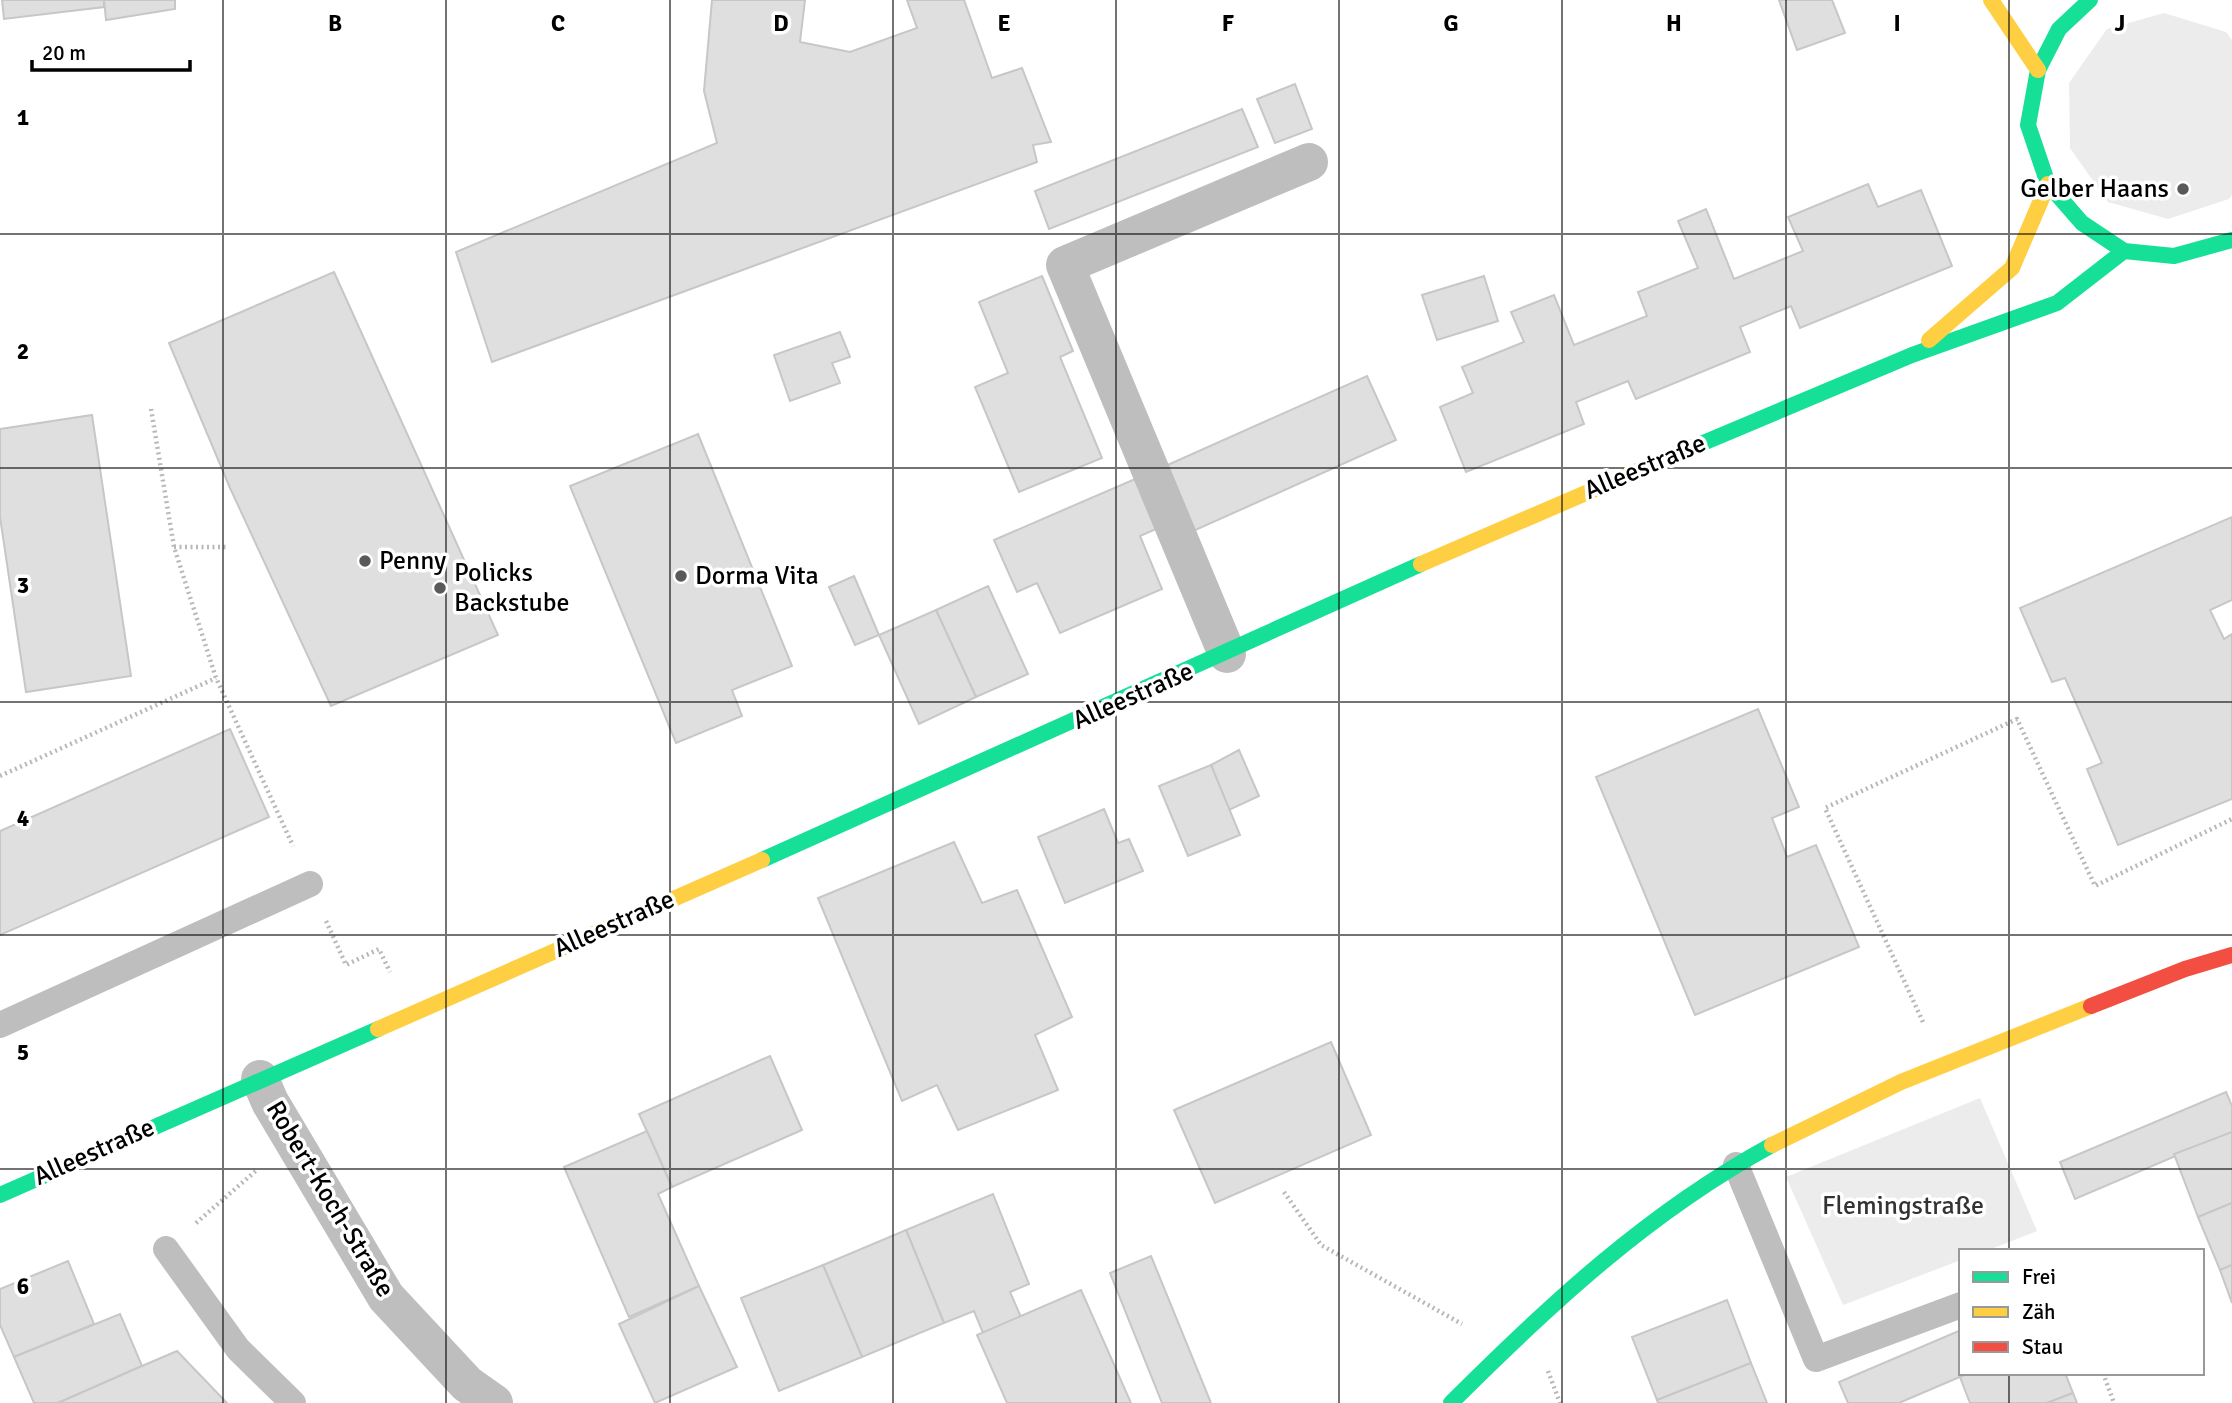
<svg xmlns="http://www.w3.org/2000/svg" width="2232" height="1403" font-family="Signika,sans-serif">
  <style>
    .green { fill: #ececec }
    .building { fill: #dfdfdf; stroke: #c7c7c7; stroke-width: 2 }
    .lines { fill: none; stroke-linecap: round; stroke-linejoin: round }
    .path { stroke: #b9b9b9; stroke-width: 4.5; stroke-dasharray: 2 3.5; stroke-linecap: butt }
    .lane { stroke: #bebebe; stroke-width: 26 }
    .street { stroke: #bebebe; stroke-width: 38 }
    .fast { stroke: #16e098; stroke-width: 16 }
    .slow { stroke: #ffcf43; stroke-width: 16 }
    .jam { stroke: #f24e42; stroke-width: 16 }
    .grid { fill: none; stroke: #000; stroke-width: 2; stroke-opacity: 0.55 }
    .poi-dot { fill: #595959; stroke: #fff; stroke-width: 2.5 }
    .labels { text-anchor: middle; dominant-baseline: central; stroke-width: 7; stroke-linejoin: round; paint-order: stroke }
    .poi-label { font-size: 26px; fill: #000; stroke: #fff; text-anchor: start }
    .street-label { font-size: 26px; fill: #000; stroke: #fff }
    .park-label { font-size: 26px; fill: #333; stroke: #fff }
    .grid-label { font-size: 23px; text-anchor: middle; font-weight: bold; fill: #000; stroke: #fff; stroke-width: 7; stroke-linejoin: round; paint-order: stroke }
  </style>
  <rect width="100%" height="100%" fill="#fff"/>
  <g class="green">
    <path d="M2164 13 2226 32 2232 40V195L2229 199 2168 219 2108 202 2070 148 2069 83 2107 29Z"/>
    <path d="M1980 1098 2037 1231 1986 1251H1961V1260L1843 1305 1786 1177Z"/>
  </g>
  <g class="building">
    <path d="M2 0H104V7L4 19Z"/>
    <path d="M104 0H175V9L106 20Z"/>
    <path d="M712 0H805L800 42 850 52 917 28 907 0H964L992 78 1022 68 1051 142 1033 145 1037 162 492 362 456 252 717 143 704 91Z"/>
    <path d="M1779 0H1832L1845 33 1797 50Z"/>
    <path d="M1295 84 1312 129 1275 143 1257 99Z"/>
    <path d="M1242 109 1258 147 1049 229 1035 191Z"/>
    <path d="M1868 184 1878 207 1921 190 1952 266 1800 328 1791 306 1740 327 1750 352 1636 399 1628 381 1576 402 1584 424 1466 472 1440 407 1473 393 1462 367 1524 342 1511 312 1554 295 1574 345 1647 316 1638 292 1698 268 1678 221 1706 209 1734 279 1803 251 1788 217Z"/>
    <path d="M334 272 498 635 331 706 230 488 169 343Z"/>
    <path d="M1042 276 1073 351 1060 357 1102 458 1019 492 975 387 1008 373 979 302Z"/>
    <path d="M1484 276 1498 321 1437 340 1422 295Z"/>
    <path d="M840 332 850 357 832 363 840 383 790 401 774 355Z"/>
    <path d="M1367 376 1396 440 1191 532 1163 467Z"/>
    <path d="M92 415 131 676 26 692 0 517V429Z"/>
    <path d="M698 434 792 666 732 690 742 716 676 743 570 486Z"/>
    <path d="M1135 479 1156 529 1140 536 1162 589 1060 633 1037 583 1017 592 994 540Z"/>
    <path d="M2232 517V600L2210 610 2224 639 2232 634V799L2118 845 2087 769 2102 763 2065 678 2052 682 2020 608Z"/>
    <path d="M854 576 879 635 855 645 829 587Z"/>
    <path d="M988 586 1028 674 976 697 936 610Z"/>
    <path d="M936 610 976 697 919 724 879 635Z"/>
    <path d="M1758 709 1799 807 1772 818 1787 857 1816 845 1859 947 1695 1015 1596 777Z"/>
    <path d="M230 729 269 817 0 935V831Z"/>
    <path d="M1239 750 1259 796 1229 810 1211 765Z"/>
    <path d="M1211 765 1240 835 1188 856 1159 786Z"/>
    <path d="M1104 809 1118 843 1129 839 1143 871 1065 903 1038 837Z"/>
    <path d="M954 842 982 903 1017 890 1072 1017 1035 1035 1058 1090 958 1130 937 1085 902 1101 818 898Z"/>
    <path d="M1331 1042 1371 1135 1215 1203 1174 1110Z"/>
    <path d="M770 1056 802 1130 672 1187 639 1114Z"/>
    <path d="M2226 1092 2232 1106V1132L2075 1199 2060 1162Z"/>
    <path d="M647 1131 672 1187 658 1194 699 1286 629 1317 564 1167Z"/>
    <path d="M2232 1132V1203L2198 1217 2174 1154Z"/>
    <path d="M993 1194 1029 1284 1010 1292 1021 1317 983 1333 974 1311 944 1323 906 1230Z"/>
    <path d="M2232 1203V1265L2220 1270 2198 1217Z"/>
    <path d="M906 1230 944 1323 862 1357 823 1265Z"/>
    <path d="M1151 1256 1211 1403H1162L1110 1273Z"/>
    <path d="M68 1261 94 1324 14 1357 0 1325V1289Z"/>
    <path d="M823 1265 862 1357 779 1391 741 1298Z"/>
    <path d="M2232 1265V1303L2220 1270Z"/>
    <path d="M699 1286 737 1367 655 1403 619 1324Z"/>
    <path d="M1081 1290 1131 1403H1007L977 1335Z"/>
    <path d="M1727 1300 1751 1363 1657 1400 1632 1337Z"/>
    <path d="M120 1314 142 1366 58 1403H34L14 1357Z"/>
    <path d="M1961 1330V1373H1969L1899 1403H1848L1839 1382Z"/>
    <path d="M177 1351 227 1403H58L142 1366Z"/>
    <path d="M1751 1363 1767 1403H1658L1657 1400Z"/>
    <path d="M1969 1373H2065L2073 1393 2047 1403H1970L1960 1377Z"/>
    <path d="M2073 1393 2077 1403H2047Z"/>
  </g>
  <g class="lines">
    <g class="path">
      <path d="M151 409 174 547 216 678 293 846"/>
      <path d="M174 547H229"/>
      <path d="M0 776 216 678"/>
      <path d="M326 921 346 965 379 949 390 972"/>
      <path d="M1923 1022 1825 808 2017 719 2095 886 2232 819"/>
      <path d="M1284 1192 1321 1245 1462 1324"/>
      <path d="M196 1223 258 1169"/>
      <path d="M1548 1371 1560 1403"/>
      <path d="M2103 1373 2114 1403"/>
    </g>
    <g class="lane">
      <path d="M0 1025 310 884"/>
      <path d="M1736 1165 1816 1359 1961 1305"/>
      <path d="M166 1249 238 1349 293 1403"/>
    </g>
    <g class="street">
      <path d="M1227 654 1065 265 1309 162"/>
      <path d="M260 1079 270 1102 386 1297 467 1384 494 1403"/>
    </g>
    <g class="fast">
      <path d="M2090 0 2059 29 2038 70 2028 125 2048 184 2082 223 2124 251 2174 256 2232 240"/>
      <path d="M1665 459 1912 355 2057 303 2124 251"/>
      <path d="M762 860 1421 564"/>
      <path d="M0 1195 378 1029"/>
      <path d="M1451 1403C1549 1305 1649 1212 1772 1145"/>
    </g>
    <g class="slow">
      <path d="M1991 0 2038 70"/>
      <path d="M1929 340 2012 268 2048 184"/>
      <path d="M1421 564 1665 459"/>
      <path d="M378 1029 762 860"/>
      <path d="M1772 1145 1901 1082 2091 1006"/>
    </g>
    <path class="jam" d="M2091 1006 2185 969 2232 955"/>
  </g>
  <path class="grid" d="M223 0V1403M446 0V1403M670 0V1403M893 0V1403M1116 0V1403M1339 0V1403M1562 0V1403M1786 0V1403M2009 0V1251M0 234H2232M0 468H2232M0 702H2232M0 935H2232M0 1169H2232M2009 1373V1403"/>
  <g class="poi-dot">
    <circle cx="2183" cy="189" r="7"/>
    <circle cx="365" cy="561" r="7"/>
    <circle cx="681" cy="576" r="7"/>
    <circle cx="440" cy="588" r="7"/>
  </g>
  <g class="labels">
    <g class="poi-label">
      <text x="2169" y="189" text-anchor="end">Gelber Haans</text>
      <text x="379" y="561">Penny</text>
      <text x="454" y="573">Policks<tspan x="454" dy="30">Backstube</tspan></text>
      <text x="695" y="576">Dorma Vita</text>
    </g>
    <g class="street-label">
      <text transform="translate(1645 467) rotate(-23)">Alleestraße</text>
      <text transform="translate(1133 696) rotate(-24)">Alleestraße</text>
      <text transform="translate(614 924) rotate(-24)">Alleestraße</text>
      <text transform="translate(94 1152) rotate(-24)">Alleestraße</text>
      <text transform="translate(330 1199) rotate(59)">Robert-Koch-Straße</text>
    </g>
    <g class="park-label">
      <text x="1903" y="1206">Flemingstraße</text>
    </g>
  </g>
  <g class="grid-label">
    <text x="335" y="31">B</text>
    <text x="558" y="31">C</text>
    <text x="781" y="31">D</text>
    <text x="1004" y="31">E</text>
    <text x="1228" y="31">F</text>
    <text x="1451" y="31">G</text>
    <text x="1674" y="31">H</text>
    <text x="1897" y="31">I</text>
    <text x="2120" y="31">J</text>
    <text x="23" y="125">1</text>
    <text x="23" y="359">2</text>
    <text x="23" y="593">3</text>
    <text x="23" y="826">4</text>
    <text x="23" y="1060">5</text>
    <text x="23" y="1294">6</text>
  </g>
  <rect x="1959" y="1249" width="245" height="126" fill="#ffffff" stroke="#999999" stroke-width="2"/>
  <rect x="1973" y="1272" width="35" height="10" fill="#16e098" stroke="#999999" stroke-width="2"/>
  <text x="2022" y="1284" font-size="21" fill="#000000">Frei</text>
  <rect x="1973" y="1307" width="35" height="10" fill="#ffcf43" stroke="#999999" stroke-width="2"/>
  <text x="2022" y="1319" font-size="21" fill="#000000">Zäh</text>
  <rect x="1973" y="1342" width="35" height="10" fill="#f24e42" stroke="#999999" stroke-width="2"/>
  <text x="2022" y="1354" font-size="21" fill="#000000">Stau</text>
  <path d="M32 60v10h158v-10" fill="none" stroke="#000000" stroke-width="3.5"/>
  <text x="42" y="60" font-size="21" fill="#000000" stroke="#ffffff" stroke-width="5" paint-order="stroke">20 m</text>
</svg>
